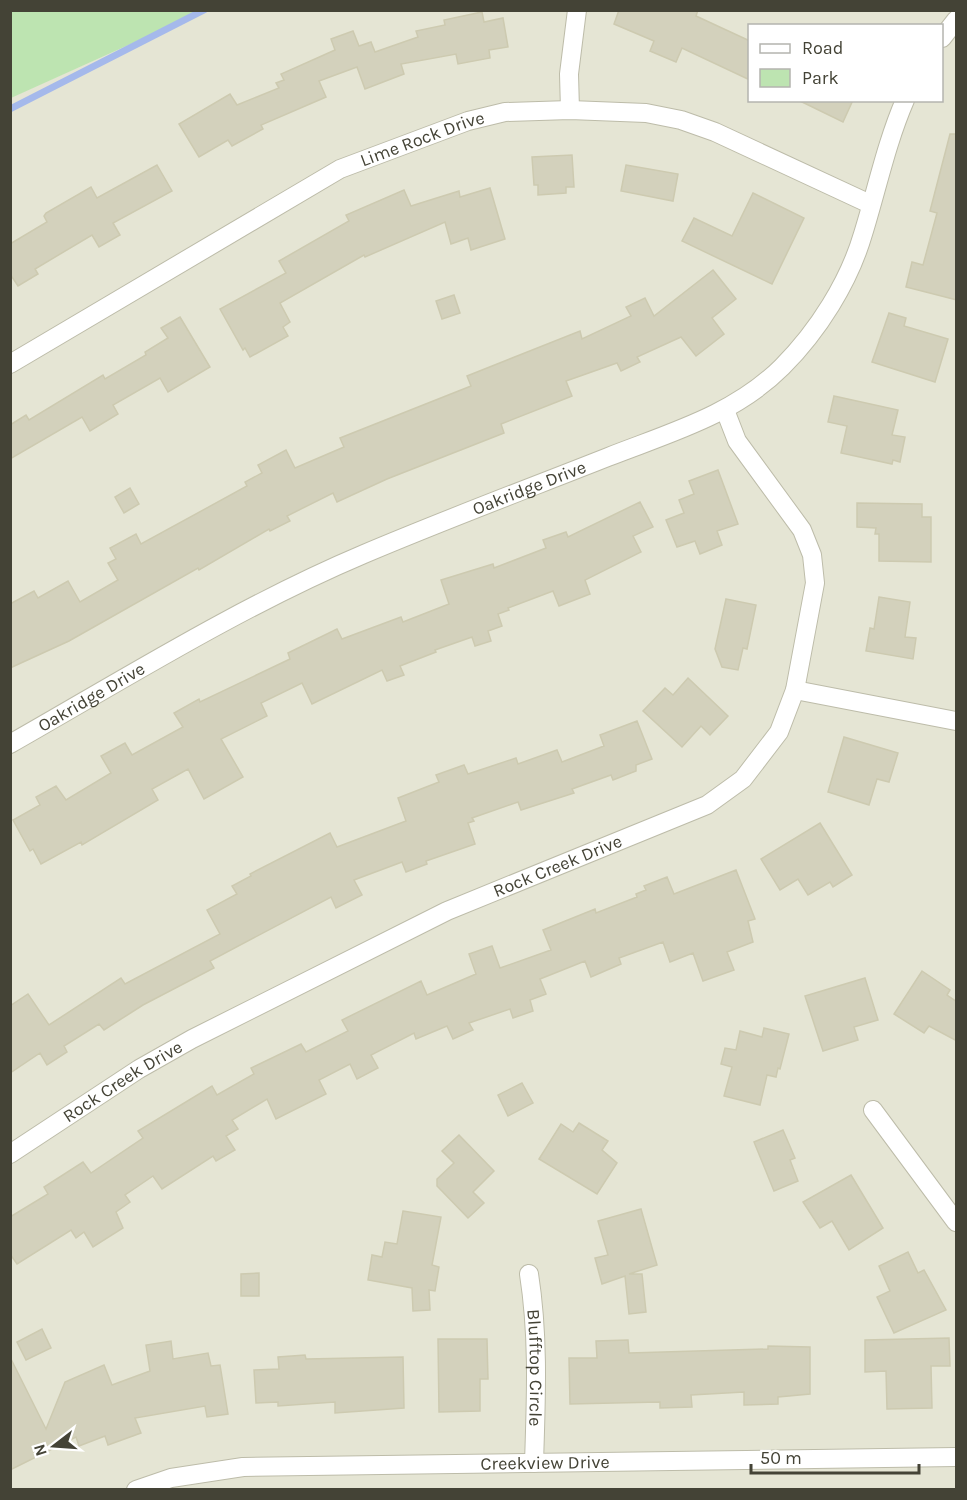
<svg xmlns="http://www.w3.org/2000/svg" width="967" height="1500" font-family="Karla,sans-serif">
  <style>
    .residential { fill: #e5e5d4; fill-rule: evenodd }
    .green { fill: #bde4b1 }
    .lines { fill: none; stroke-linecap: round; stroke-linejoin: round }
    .stream { stroke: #a5b9eb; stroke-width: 7 }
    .building { fill: #d3d1bc; stroke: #cdcab0; stroke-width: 1.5 }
    .minor-casing { stroke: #bdbca9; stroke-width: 20 }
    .minor { stroke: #fff; stroke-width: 18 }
    .labels { text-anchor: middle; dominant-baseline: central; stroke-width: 4.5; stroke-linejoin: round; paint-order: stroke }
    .street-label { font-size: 18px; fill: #444336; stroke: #fff }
  </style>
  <rect width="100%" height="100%" fill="#f2f2e6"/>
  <path class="residential" d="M204 11H956V1489H11L10 98ZM750 26H942V100H750Z"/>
  <path class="green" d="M11 10H204V11L11 98Z"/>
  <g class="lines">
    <path class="stream" d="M10 109 204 10"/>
  </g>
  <g class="building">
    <path d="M619 10H698L696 16 750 41V80L682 48 676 62 650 51 654 41 614 24Z"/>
    <path d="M482 12 484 22 503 18 508 47 489 50 490 58 458 64 456 54 401 64 404 74 365 89 357 67 319 81 326 97 261 125 263 129 232 146 228 140 199 157 179 124 230 94 237 105 279 88 276 83 284 80 281 74 335 50 331 39 353 31 359 46 371 42 375 52 418 37 416 31 445 25 444 20Z"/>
    <path d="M798 100H853L843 122Z"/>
    <path d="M950 134H957V300L906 287 912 262 923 265 937 213 930 211Z"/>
    <path d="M572 155 574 187H566V193L538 195V185H534L532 157Z"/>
    <path d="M157 165 172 191 113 223 120 235 99 247 92 235 35 269 38 274 18 286 10 274V244L47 222 44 216 46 213 91 187 97 198Z"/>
    <path d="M626 165 678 174 673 201 621 191Z"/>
    <path d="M490 188 505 239 471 250 468 238 451 244 445 222 365 257 364 255 280 303 290 322 283 327 288 336 250 357 245 348 243 350 220 309 286 273 279 261 349 221 346 215 404 190 411 206 459 191 460 197Z"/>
    <path d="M753 193 804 218 772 284 682 241 694 218 732 236Z"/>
    <path d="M713 270 736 299 712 318 724 334 696 356 681 337 637 357 640 362 621 371 617 363 566 381 572 396 501 424 504 433 387 479 337 502 333 493 287 516 290 521 270 531 269 529 199 570 198 568 69 641 10 668V604L34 591 38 598 68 581 80 602 118 580 108 563 116 559 110 548 136 534 141 544 247 486 245 482 262 473 258 465 286 450 295 468 344 447 340 438 471 386 467 376 580 331 582 339 631 316 626 307 645 298 654 316Z"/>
    <path d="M454 295 460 313 442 319 436 301Z"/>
    <path d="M889 313 906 318 904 326 948 339 935 382 872 362Z"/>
    <path d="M180 317 210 367 168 392 160 378 113 405 118 414 90 431 82 417 10 459V425L26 415 29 420 103 375 105 379 146 355 145 352 168 338 161 328Z"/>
    <path d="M834 396 898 410 892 435 905 437 900 462 893 460 892 464 841 453 847 426 828 422Z"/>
    <path d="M718 470 738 524 717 531 722 545 700 554 695 541 677 547 666 520 684 513 679 500 694 494 689 481Z"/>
    <path d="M130 488 139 504 124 513 115 497Z"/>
    <path d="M640 502 653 527 633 536 641 552 585 580 590 594 559 606 553 591 508 608 509 610 498 614 502 626 488 631 491 641 475 646 472 637 435 650 436 652 400 666 404 675 387 681 382 670 312 704 302 683 261 703 267 716 221 739 243 777 204 799 188 769 152 789 158 800 82 845 81 842 41 864 33 849 30 851 13 820 40 805 36 797 56 786 66 800 111 773 101 756 125 743 132 755 183 727 174 713 199 699 200 702 290 659 288 653 337 629 342 639 401 617 403 622 449 604 441 580 493 564 494 568 546 548 543 540 566 532 568 537Z"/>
    <path d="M857 503 922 504V517H931V562L879 561V534H875L876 528 857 527Z"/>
    <path d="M879 597 910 602 905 637 916 638 913 659 866 651 870 628 874 629Z"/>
    <path d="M726 599 756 605 747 649 743 648 738 670 722 667 715 649Z"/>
    <path d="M688 678 728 716 710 735 701 726 682 747 643 711 665 688 673 695Z"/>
    <path d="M637 721 652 759 636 765V771L613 780 611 775 572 789 574 793 521 810 518 802 472 818 474 821 468 823 475 844 426 861 427 864 406 872 402 862 354 880 362 895 336 908 331 897 210 961 214 968 143 1005 104 1030 99 1024 64 1046 67 1052 47 1065 40 1053 10 1073V1006L28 994 49 1025 121 978 125 984 220 934 207 910 237 894 232 886 251 876 250 874 330 833 337 847 406 821 398 798 439 782 436 775 464 765 468 774 516 758 518 764 557 750 562 762 604 746 600 735Z"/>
    <path d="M844 737 898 753 889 782 877 779 869 805 828 792Z"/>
    <path d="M820 823 852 875 833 887 830 882 808 895 798 879 780 890 761 859Z"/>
    <path d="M736 870 755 919 748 921 753 942 727 952 734 970 703 981 693 953 670 962 663 942 619 958 621 964 591 977 585 961 540 979 546 994 530 1000 533 1011 513 1018 510 1009 469 1023 473 1030 453 1039 447 1026 416 1039 414 1033 371 1055 378 1068 357 1079 350 1064 319 1080 326 1094 276 1119 267 1099 232 1120 238 1129 226 1136 235 1150 216 1161 213 1156 162 1189 153 1176 125 1195 130 1202 116 1212 123 1228 93 1247 84 1232 76 1238 71 1230 17 1264 10 1254V1217L48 1194 44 1187 83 1162 91 1173 143 1138 138 1131 212 1086 217 1095 254 1074 251 1068 301 1044 306 1052 348 1031 342 1020 421 981 427 995 476 974 469 954 492 946 500 968 551 950 543 930 595 909 596 913 637 897 636 894 646 890 644 886 667 877 674 894Z"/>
    <path d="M922 971 950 990 947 995 957 1002V1041L929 1026 924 1033 894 1014Z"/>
    <path d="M865 978 878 1020 854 1027 858 1040 823 1051 805 996Z"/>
    <path d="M764 1028 789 1034 780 1069 778 1068 776 1077 767 1075 760 1105 724 1096 732 1067 721 1064 725 1048 736 1050 740 1031 762 1037Z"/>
    <path d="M522 1083 533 1103 508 1116 498 1095Z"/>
    <path d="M579 1123 608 1141 602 1150 617 1163 597 1194 539 1159 561 1124 573 1132Z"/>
    <path d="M783 1130 795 1158 790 1160 798 1181 774 1191 754 1142Z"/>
    <path d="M459 1135 494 1171 473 1192 484 1203 468 1218 437 1186V1179L454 1163 442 1151Z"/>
    <path d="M851 1175 883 1228 849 1250 832 1221 820 1228 803 1202Z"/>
    <path d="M641 1209 657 1265 629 1274H642L646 1312 629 1314 625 1276 602 1284 595 1258 608 1255 598 1221Z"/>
    <path d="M403 1211 441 1217 432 1265 439 1267 435 1291 429 1290 430 1310 413 1311 412 1288 368 1280 372 1255 382 1257 385 1242 397 1244Z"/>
    <path d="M908 1252 918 1273 924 1270 946 1310 894 1333 877 1297 890 1291 879 1266Z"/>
    <path d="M259 1273V1296H241V1274Z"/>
    <path d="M42 1329 51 1348 26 1360 17 1342Z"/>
    <path d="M949 1338 950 1366H931L932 1408 887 1409 886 1371 865 1372V1340Z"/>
    <path d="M438 1339H487L488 1379H480V1411L439 1412Z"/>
    <path d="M628 1340 629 1353 768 1349V1346L810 1347V1394L778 1397V1404L744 1405V1392L691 1395 692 1407 660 1408V1402L570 1404 569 1358H597L596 1341Z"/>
    <path d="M171 1341 173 1359 208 1353 211 1366 220 1365 228 1414 207 1417 205 1406 135 1418 141 1433 108 1445 105 1436 79 1446 76 1437 10 1470V1357L46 1429 65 1382 104 1365 112 1385 150 1371 146 1345Z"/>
    <path d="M305 1355 306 1359 403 1357 404 1408 335 1413V1402L278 1406V1402L256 1403 254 1370 279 1369 278 1357Z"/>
  </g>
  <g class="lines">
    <defs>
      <g id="minor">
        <path d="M942 38 956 20"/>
        <path d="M570 110 569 74 577 10"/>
        <path id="s1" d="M10 364 340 169 468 121 505 112 570 110 646 113 681 120 715 132 870 204"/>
        <path d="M795 690 956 721"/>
        <path id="s2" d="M10 744C126 678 241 606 364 554 444 520 527 489 608 457 669 433 734 415 782 367 818 331 849 282 863 234 877 189 886 144 905 100"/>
        <path d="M873 1110 956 1222"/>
        <path id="s3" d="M10 1154 139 1069 192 1039 447 911 707 805 743 779 779 732 795 690 815 583 812 555 802 530 737 441 725 410"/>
        <path id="s4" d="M529 1274C539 1338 536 1399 534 1463"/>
        <path id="s5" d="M136 1490 171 1478 243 1467 956 1457"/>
      </g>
    </defs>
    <use href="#minor" class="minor-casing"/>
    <use href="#minor" class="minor"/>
  </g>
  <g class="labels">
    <g class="street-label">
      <text stroke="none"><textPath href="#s1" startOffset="471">Lime Rock Drive</textPath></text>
      <text stroke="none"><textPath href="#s2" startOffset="580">Oakridge Drive</textPath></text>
      <text stroke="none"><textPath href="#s2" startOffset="94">Oakridge Drive</textPath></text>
      <text stroke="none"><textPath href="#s3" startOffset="620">Rock Creek Drive</textPath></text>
      <text stroke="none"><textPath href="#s3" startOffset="134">Rock Creek Drive</textPath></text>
      <text stroke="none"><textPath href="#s4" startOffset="94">Blufftop Circle</textPath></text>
      <text stroke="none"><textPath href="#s5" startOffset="412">Creekview Drive</textPath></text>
    </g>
  </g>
  <rect width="967" height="1500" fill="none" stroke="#444336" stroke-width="24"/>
  <rect x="748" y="24" width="195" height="78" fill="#ffffff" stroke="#b4b4af" stroke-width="1.5"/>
  <rect x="760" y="44" width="30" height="9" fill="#ffffff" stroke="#b4b4af" stroke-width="1.5"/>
  <text x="802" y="54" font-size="18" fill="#444336">Road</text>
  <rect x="760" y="69" width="30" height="18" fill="#bde4b1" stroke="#b4b4af" stroke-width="1.5"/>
  <text x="802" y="84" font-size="18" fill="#444336">Park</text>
  <g transform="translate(54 1446) rotate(253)" stroke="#ffffff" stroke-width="4.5" paint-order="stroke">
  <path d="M0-4.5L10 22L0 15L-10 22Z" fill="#444336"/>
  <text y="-9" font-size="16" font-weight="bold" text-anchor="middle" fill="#444336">N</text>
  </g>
  <path d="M751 1464v9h168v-9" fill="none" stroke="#444336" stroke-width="3"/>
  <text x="760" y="1464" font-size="18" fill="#444336" stroke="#ffffff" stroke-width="4.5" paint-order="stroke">50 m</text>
</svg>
